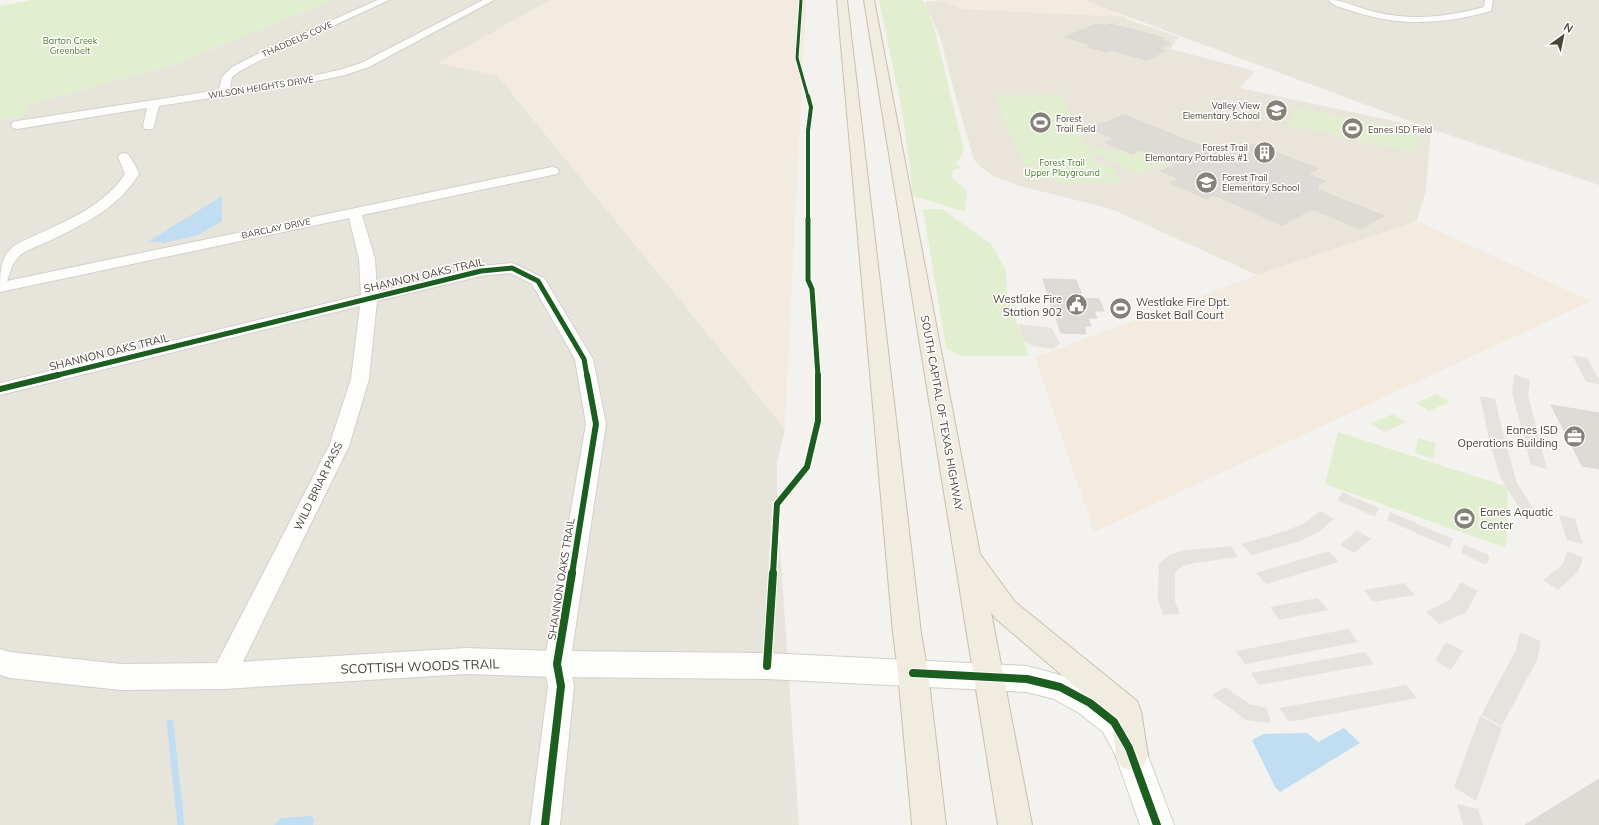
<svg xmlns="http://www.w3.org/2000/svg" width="1599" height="825" font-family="Mulish,sans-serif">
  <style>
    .residential { fill: #e7e4dc }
    .commercial { fill: #f3ebdf }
    .education { fill: #eae5da }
    .green { fill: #e1eecf }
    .parking { fill: #e6e3df }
    .water { fill: #c0ddf1 }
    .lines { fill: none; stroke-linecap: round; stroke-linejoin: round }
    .stream { stroke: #c0ddf1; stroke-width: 7 }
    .building { fill: #dedbd6; stroke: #dcd9d4 }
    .minor-casing { stroke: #d2d0cb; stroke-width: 2 }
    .tertiary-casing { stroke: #d2d0cb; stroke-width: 2 }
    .trunk-casing { stroke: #ccbfa9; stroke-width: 2 }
    .minor { fill: #fdfdfc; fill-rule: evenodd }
    .tertiary { fill: #fdfdfc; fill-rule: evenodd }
    .trunk { fill: #f0ece0; fill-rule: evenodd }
    .cycleway-far4-casing { stroke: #fff; stroke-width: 4.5 }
    .cycleway-far3-casing { stroke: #fff; stroke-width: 5.5 }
    .cycleway-far2-casing { stroke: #fff; stroke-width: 7 }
    .cycleway-far1-casing { stroke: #fff; stroke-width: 9 }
    .cycleway-casing { stroke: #fff; stroke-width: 10 }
    .cycleway-far4 { stroke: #1b5e20; stroke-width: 3 }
    .cycleway-far3 { stroke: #1b5e20; stroke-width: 4 }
    .cycleway-far2 { stroke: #1b5e20; stroke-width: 5 }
    .cycleway-far1 { stroke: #1b5e20; stroke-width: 6 }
    .cycleway { stroke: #1b5e20; stroke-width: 8 }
    .labels { text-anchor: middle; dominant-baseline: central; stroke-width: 3; stroke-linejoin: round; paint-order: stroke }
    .far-street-label { font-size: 9px; fill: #4b4439; stroke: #fff }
    .far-park-label { font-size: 9px; fill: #4a7f2a; stroke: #fff }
    .far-poi-label { font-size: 9px; fill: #4b4439; stroke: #fff; text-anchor: start }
    .street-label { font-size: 11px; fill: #4b4439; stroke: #fff }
    .poi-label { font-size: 11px; fill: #4b4439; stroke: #fff; text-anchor: end }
    .near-street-label { font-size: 13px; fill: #4b4439; stroke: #fff }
  </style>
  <rect width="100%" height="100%" fill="#f4f2ee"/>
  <g class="residential">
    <path d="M333 0H550L439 63 497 75 785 429 777 461V504L799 825H0V121L24 115 27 105 172 65Z"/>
    <path d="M1083 0H1599V185L1431 129Z"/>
  </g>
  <g class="commercial">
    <path d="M550 0H806L785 429 497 75 438 63Z"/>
    <path d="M940 0H1083L1127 17 963 9Z"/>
    <path d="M1417 221 1591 301 1094 532 1035 357 1257 275Z"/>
  </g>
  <path class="education" d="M940 0 963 9 1127 17 1126 19 1179 37 1170 49 1255 71 1240 88 1431 129 1426 190 1417 221 1257 275 1111 209 1020 186 995 177 983 169 974 160 953 87 941 40 925 2Z"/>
  <g class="green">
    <path d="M31 0H333L172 65 28 105 24 115 0 121V6Z"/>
    <path d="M879 0H922L928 9 936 35 964 151 956 164 962 168 954 170 951 175V177L967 191 965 212 913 196 903 115Z"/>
    <path d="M994 94 1061 95 1098 164 1113 167 1122 183H1067L1049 178 1047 173C1034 170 1023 165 1017 152Z"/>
    <path d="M1297 108 1420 132 1414 152 1287 125Z"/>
    <path d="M1094 148H1102L1108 152 1118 150 1148 161 1134 154 1143 151 1157 157 1164 156 1173 162 1159 167 1152 165 1153 163 1151 162 1148 164 1154 167 1141 174 1094 153Z"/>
    <path d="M923 209H942L991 244 1006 270 1007 295 1029 356H961L946 348Z"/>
    <path d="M1437 394 1450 402 1429 411 1416 403Z"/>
    <path d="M1393 414 1406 422 1384 432 1371 423Z"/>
    <path d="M1338 432 1508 487 1506 548 1325 484Z"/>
    <path d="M1418 438 1436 443 1433 459 1415 453Z"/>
  </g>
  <g class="parking">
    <path d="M1018 324 1052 328 1060 344 1053 349 1033 346 1024 341Z"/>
    <path d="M1572 355 1587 358 1599 379V384L1586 382Z"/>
    <path d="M1514 374 1530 380 1528 395 1547 469 1531 465 1512 392Z"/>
    <path d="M1480 396 1495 399 1506 445 1517 483 1541 520 1531 514 1522 512 1501 479 1489 440Z"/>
    <path d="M1342 492 1379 508 1375 517 1338 500Z"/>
    <path d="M1320 511 1334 519 1319 532 1297 542 1252 555 1241 544 1286 531 1306 522Z"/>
    <path d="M1390 512 1453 539 1450 548 1387 520Z"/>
    <path d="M1559 515 1575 519 1583 544 1567 540Z"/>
    <path d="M1357 530 1371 539 1354 553 1340 545Z"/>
    <path d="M1464 544 1490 556 1486 565 1461 553Z"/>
    <path d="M1231 546 1238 557 1195 563 1183 566 1175 572V601L1180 614 1163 615 1158 600 1159 563 1171 554 1187 550Z"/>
    <path d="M1329 551 1339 562 1266 584 1256 573Z"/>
    <path d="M1567 551 1583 558 1578 572 1558 590 1543 580 1563 564Z"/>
    <path d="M1461 582 1478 591 1466 612 1440 624 1426 612 1450 600Z"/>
    <path d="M1404 583 1415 595 1374 602 1364 590Z"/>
    <path d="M1318 598 1328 610 1279 620 1270 607Z"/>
    <path d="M1348 629 1358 642 1245 664 1236 651Z"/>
    <path d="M1520 632 1541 641 1537 660 1502 726 1481 715 1516 650Z"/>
    <path d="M1446 642 1463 651 1451 670 1435 660Z"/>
    <path d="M1365 652 1374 664 1259 685 1251 673Z"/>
    <path d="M1406 685 1417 698 1289 722 1279 708Z"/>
    <path d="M1225 687 1249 704 1267 708 1271 723 1246 720 1212 695Z"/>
    <path d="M1480 716 1502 728 1476 801 1454 787Z"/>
    <path d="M1457 804 1478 809 1483 825H1463Z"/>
  </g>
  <g class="water">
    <path d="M222 196V221L199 235 163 243 149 241Z"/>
    <path d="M1344 728 1360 743 1280 792 1275 787 1252 740 1263 734 1307 733 1318 742Z"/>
    <path d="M311 816 314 819 313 825H274L281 818Z"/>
  </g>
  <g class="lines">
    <path class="stream" d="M170 723 181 825"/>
  </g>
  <g class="building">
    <path d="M1097 24 1105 26 1110 24 1127 28 1165 38 1161 40 1170 43 1158 49 1165 51 1147 60 1111 50 1107 52 1088 47 1092 45 1065 37Z"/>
    <path d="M1125 115 1226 156 1254 144 1288 157 1318 169 1307 174 1326 181 1316 186 1319 187 1316 189 1384 216 1361 229 1312 209 1282 225 1214 195 1206 199 1171 183 1179 179 1161 171 1175 165 1141 150 1132 154 1105 142 1114 139 1090 128Z"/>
    <path d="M1043 279 1076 280 1083 298 1099 299 1104 311H1094L1097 318H1088L1091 326H1084L1086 334 1061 333 1055 315H1054Z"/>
    <path d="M1551 405 1599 413V469L1582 466Z"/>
    <path d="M1599 779V825H1525Z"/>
  </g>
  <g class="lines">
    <defs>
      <g id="minor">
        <path d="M378 0H389L278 51 240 71 232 77 230 89 307 77 339 70 361 63 483 0H494L369 67 345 75 307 83 159 106 153 129H145L143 126 147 108 17 129 13 128 11 125 13 122 17 121 219 90 222 77 232 67 271 47Z"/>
        <path d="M1328 0C1346 0 1357 8 1375 12 1412 21 1447 17 1484 7L1485 0H1493L1491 11C1443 24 1404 27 1355 12 1347 9 1333 6 1328 0Z"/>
        <path d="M124 153 128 154 135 165 139 174C116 210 85 223 49 241 38 246 28 249 19 256L13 264 7 281 552 167 557 168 559 171 557 174 552 175 362 215 375 259 377 292 481 266 512 263 517 265 544 278 593 359 606 424 570 664 574 686 560 825H530L548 686 544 664 586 424 575 359 532 284 510 273 481 276 377 301 369 379 349 446 232 684 223 687 214 684 210 676 329 446 351 379 360 306 0 395V383L361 295 359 259 349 218 0 292C0 271 0 257 15 245 54 225 100 212 125 174L118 157 120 154Z"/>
      </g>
      <path id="tertiary" d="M466 648 557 651 767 653 1027 666 1071 678 1101 693 1125 712 1145 748 1174 825H1140L1115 754 1103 732 1079 713 1054 699 1027 692 767 679 557 677 466 674 223 689 121 690 10 678 0 675V649L10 652 121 664 223 663Z"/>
      <g id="trunk">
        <path d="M837 0H847L921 633 928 673 946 825H912L898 673 893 633Z"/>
        <path d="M864 0H874L980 554 1015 602 1137 701 1141 711 1148 756 1143 767 1132 771 1121 767 1116 756 1112 718 995 618 991 612 1032 825H998Z"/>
      </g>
    </defs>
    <use href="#minor" class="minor-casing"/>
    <use href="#tertiary" class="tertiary-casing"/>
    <use href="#trunk" class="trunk-casing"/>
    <use href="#minor" class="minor"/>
    <use href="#tertiary" class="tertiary"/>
    <use href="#trunk" class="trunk"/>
    <defs>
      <path id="cycleway-far4" d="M801 0 797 58 808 97"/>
      <path id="cycleway-far3" d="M808 96 811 107 808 131V220"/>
      <g id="cycleway-far2">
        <path d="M808 219V280L812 289 818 376"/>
        <path d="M54 376 481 271 512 268 538 281 584 359 587 376"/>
      </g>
      <g id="cycleway-far1">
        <path d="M0 389 58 375"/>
        <path d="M572 574 596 424 587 375"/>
        <path d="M773 574 777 504 807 467 818 421V375"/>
      </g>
      <g id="cycleway">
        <path d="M767 666 773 573"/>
        <path d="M913 673 1027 679 1060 687 1090 703 1114 722 1129 748 1157 825"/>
        <path d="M545 825 561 686 557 664 572 573"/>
      </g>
    </defs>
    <use href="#cycleway-far4" class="cycleway-far4-casing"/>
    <use href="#cycleway-far3" class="cycleway-far3-casing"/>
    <use href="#cycleway-far2" class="cycleway-far2-casing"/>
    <use href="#cycleway-far1" class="cycleway-far1-casing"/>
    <use href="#cycleway" class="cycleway-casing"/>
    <use href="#cycleway-far4" class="cycleway-far4"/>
    <use href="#cycleway-far3" class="cycleway-far3"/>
    <use href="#cycleway-far2" class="cycleway-far2"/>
    <use href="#cycleway-far1" class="cycleway-far1"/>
    <use href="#cycleway" class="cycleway"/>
  </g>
  <defs>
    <symbol id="school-disc" viewBox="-11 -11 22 22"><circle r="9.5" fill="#868178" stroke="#fff"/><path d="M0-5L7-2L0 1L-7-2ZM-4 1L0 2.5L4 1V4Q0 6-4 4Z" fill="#fff"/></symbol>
    <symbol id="stadium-disc" viewBox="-11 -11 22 22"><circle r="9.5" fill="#868178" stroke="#fff"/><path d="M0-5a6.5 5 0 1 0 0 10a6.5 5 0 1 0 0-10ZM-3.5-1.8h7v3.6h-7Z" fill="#fff"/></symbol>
    <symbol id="building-disc" viewBox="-11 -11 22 22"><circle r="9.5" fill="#868178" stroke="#fff"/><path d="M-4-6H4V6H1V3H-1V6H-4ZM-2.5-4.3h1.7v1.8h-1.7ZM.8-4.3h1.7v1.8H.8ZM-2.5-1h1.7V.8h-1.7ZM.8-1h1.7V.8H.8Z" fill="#fff"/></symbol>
    <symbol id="civic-disc" viewBox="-11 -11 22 22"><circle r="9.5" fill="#868178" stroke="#fff"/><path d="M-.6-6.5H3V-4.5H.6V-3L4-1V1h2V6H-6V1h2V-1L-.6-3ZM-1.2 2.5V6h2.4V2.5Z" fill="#fff"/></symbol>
    <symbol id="office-disc" viewBox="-11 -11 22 22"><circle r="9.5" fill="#868178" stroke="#fff"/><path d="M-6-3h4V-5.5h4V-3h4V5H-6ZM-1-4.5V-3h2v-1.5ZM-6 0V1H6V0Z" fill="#fff"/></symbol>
  </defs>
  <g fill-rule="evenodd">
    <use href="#school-disc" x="1264" y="98" width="25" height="25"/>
    <use href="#stadium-disc" x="1028" y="110" width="25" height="25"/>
    <use href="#stadium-disc" x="1340" y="116" width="25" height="25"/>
    <use href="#building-disc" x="1252" y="140" width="25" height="25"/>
    <use href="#school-disc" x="1194" y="170" width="25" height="25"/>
    <use href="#civic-disc" x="1064" y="292" width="25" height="25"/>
    <use href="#stadium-disc" x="1108" y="296" width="25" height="25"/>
    <use href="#office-disc" x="1562" y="424" width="25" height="25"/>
    <use href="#stadium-disc" x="1452" y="506" width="25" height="25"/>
  </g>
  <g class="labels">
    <g class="far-street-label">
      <text transform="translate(297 39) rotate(-24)">THADDEUS COVE</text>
      <text transform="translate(261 87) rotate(-9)">WILSON HEIGHTS DRIVE</text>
      <text transform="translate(276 228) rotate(-12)">BARCLAY DRIVE</text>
    </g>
    <g class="far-park-label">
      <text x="70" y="40">Barton Creek<tspan x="70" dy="10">Greenbelt</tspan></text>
      <text x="1062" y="162">Forest Trail<tspan x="1062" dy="10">Upper Playground</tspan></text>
    </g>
    <g class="far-poi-label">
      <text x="1260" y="105" text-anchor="end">Valley View<tspan x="1260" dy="10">Elementary School</tspan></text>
      <text x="1056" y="118">Forest<tspan x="1056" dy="10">Trail Field</tspan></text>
      <text x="1368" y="129">Eanes ISD Field</text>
      <text x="1248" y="147" text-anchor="end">Forest Trail<tspan x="1248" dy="10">Elemantary Portables #1</tspan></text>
      <text x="1222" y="177">Forest Trail<tspan x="1222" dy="10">Elementary School</tspan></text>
    </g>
    <g class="street-label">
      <text transform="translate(424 275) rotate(-13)">SHANNON OAKS TRAIL</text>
      <text transform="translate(109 352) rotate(-14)">SHANNON OAKS TRAIL</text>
      <text transform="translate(942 413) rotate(80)">SOUTH CAPITAL OF TEXAS HIGHWAY</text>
      <text transform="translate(318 486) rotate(-64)">WILD BRIAR PASS</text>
      <text transform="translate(561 579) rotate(-81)">SHANNON OAKS TRAIL</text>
    </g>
    <g class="poi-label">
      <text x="1062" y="299">Westlake Fire<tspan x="1062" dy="13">Station 902</tspan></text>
      <text x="1136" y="302" text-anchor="start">Westlake Fire Dpt.<tspan x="1136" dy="13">Basket Ball Court</tspan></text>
      <text x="1558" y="430">Eanes ISD<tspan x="1558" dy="13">Operations Building</tspan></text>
      <text x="1480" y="512" text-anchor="start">Eanes Aquatic<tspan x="1480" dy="13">Center</tspan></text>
    </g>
    <g class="near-street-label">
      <text transform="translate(420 666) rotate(-2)">SCOTTISH WOODS TRAIL</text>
    </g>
  </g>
  <g transform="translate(1563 36) rotate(33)" stroke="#ffffff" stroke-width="3" paint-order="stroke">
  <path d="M0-3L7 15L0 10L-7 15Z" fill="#4b4439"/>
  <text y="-6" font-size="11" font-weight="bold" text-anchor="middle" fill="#4b4439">N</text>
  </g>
</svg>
